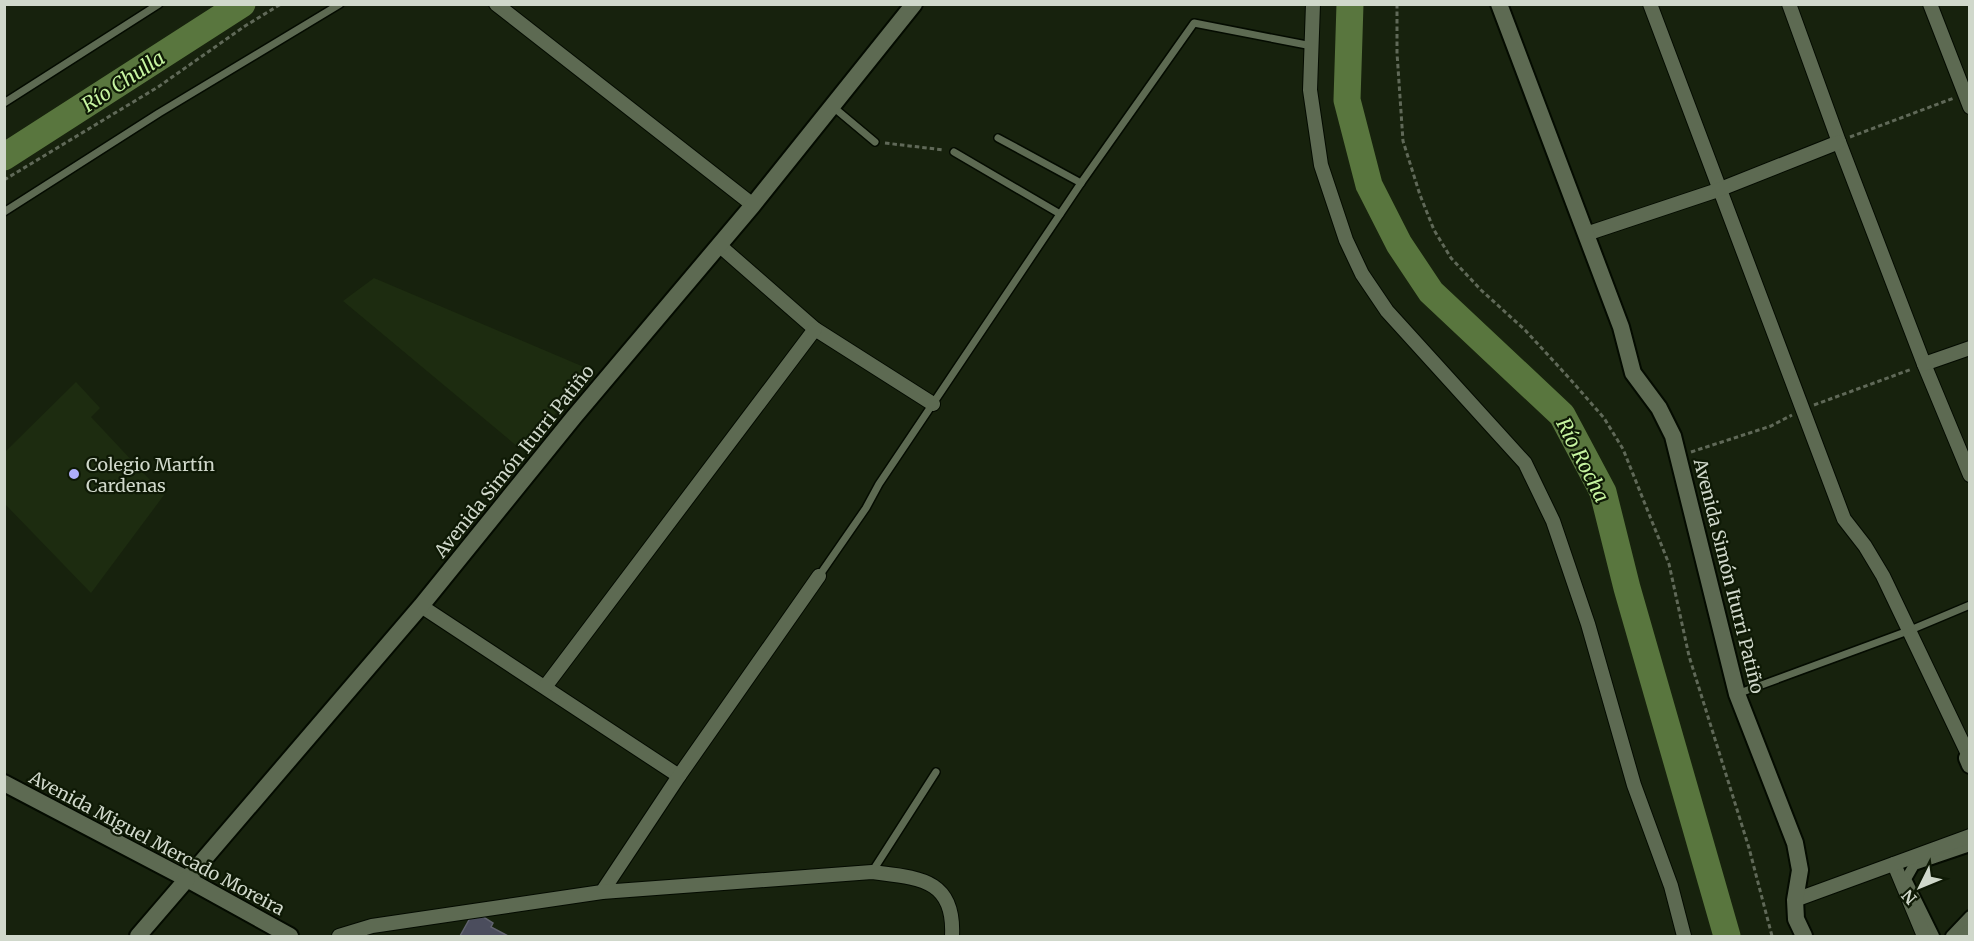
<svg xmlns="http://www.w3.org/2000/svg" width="1974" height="941" font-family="Merriweather,serif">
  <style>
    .built { fill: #1d2c10 }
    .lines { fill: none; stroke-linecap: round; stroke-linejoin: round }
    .river { stroke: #59763e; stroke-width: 27 }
    .building { fill: #4b4d5d; stroke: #60626e; stroke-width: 1.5 }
    .service-casing { stroke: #040b00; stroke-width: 10 }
    .pedestrian-casing { stroke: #040b00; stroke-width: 14 }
    .minor-casing { stroke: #040b00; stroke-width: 16 }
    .tertiary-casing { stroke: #040b00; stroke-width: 20 }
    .secondary-casing { stroke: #040b00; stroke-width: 20 }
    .path { stroke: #606958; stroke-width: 3; stroke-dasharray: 4.5 3; stroke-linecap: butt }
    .service { stroke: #5d6a52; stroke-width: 7 }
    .pedestrian { stroke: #5d6a52; stroke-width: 10 }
    .minor { stroke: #5d6a52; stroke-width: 14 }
    .tertiary { stroke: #5d6a52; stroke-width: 16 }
    .secondary { stroke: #5d6a52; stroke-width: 16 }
    .poi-dot { fill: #aeaefa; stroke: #0e1905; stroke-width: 2 }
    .labels { text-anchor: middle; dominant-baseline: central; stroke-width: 4.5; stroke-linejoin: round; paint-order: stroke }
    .street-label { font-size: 18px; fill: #d0d8cb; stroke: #0e1905 }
    .poi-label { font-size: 18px; fill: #d0d8cb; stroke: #0e1905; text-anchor: start }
    .water-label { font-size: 20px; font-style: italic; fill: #c6f4a0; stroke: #0e1905 }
  </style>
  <rect width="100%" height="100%" fill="#17220d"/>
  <g class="built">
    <path d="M374 278 591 370 524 452 343 301Z"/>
    <path d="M76 382 100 408 91 417 164 495 91 593 5 504V452Z"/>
  </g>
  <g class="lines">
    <g class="river">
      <path d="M1350 4 1347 100 1369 185 1399 244 1431 292 1562 415 1603 492 1627 588 1727 936"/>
      <path d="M4 157 242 4"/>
    </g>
  </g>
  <path class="building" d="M474 911 493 923 491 927 508 936H460Z"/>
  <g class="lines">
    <defs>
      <g id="service">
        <path d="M4 103 159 4"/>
        <path d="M832 106 875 142"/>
        <path d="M998 138 1081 183"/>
        <path d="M954 152 1060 214"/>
        <path d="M4 212 159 113 340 4"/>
        <path d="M819 576 866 508 879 484 1081 183 1194 23 1312 46"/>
        <path d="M1737 694 1908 631 1970 605"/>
        <path d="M872 872 936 772"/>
      </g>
      <g id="pedestrian">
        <path d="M1934 936 1906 879 1914 865 1970 846"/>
        <path d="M1951 936 1970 916"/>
      </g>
      <g id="minor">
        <path d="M496 4 753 205"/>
        <path d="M1313 4 1310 90 1321 165 1346 240 1362 274 1387 311 1525 463 1553 521 1588 624 1634 785 1671 886 1684 936"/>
        <path d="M1650 4 1844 519 1865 546 1883 576 1968 754 1967 758"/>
        <path d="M1789 4 1839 142 1924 364 1970 475"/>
        <path d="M1930 4 1970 107"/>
        <path d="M1586 234 1718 190 1839 142"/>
        <path d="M719 245 815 329 933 404"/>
        <path d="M1924 364 1970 348"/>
        <path d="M421 606 679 776"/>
        <path d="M545 687 815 329"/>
        <path d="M1894 864 1924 936"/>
        <path d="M602 892 679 776 819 576"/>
        <path d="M1795 900 1970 836"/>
        <path d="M339 936 372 926 602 892 872 872C918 878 955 878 952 936"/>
      </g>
      <g id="tertiary">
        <path d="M1499 4 1621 327 1633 373 1659 408 1673 436 1737 694 1795 843 1800 870 1795 900 1796 919 1804 936"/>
        <path d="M1970 757 1967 758 1970 765"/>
        <path d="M187 879 421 606 574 417 753 205 914 4"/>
        <path d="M1965 936 1970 932"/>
      </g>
      <g id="secondary">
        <path d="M4 783 187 879 290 936"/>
        <path d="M138 936 187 879"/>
      </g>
    </defs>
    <use href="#service" class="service-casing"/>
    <use href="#pedestrian" class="pedestrian-casing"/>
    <use href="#minor" class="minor-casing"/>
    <use href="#tertiary" class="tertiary-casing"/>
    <use href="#secondary" class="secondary-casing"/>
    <g class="path">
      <path d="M1397 4V53L1403 141 1420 195 1434 230 1451 258 1481 290 1525 330 1570 379 1604 418 1623 449 1669 564 1689 656 1749 848 1772 936"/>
      <path d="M1850 137 1954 98"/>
      <path d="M885 143 944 150"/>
      <path d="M4 180 158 87 245 26 281 4"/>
      <path d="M1814 405 1912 369"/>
      <path d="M1691 452 1771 426 1792 415"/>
    </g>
    <use href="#service" class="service"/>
    <use href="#pedestrian" class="pedestrian"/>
    <use href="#minor" class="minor"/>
    <use href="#tertiary" class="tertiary"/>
    <use href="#secondary" class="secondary"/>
  </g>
  <circle class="poi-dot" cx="74" cy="474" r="6"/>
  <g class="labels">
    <g class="street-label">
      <text transform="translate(514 461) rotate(-51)">Avenida Simón Iturri Patiño</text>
      <text transform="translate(1729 576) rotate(76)">Avenida Simón Iturri Patiño</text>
      <text transform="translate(157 843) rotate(28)">Avenida Miguel Mercado Moreira</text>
    </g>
    <g class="poi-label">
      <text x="86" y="464">Colegio Martín<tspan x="86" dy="21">Cardenas</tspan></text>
    </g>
    <g class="water-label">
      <text transform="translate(123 81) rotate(-33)">Río Chulla</text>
      <text transform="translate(1583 460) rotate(63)">Río Rocha</text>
    </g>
  </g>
  <rect width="1974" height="941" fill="none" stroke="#d0d8cb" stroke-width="12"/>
  <g transform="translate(1920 887) rotate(227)" stroke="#0e1905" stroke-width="4.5" paint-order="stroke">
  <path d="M0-4.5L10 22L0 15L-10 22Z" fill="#d0d8cb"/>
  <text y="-9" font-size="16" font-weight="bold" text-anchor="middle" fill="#d0d8cb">N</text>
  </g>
</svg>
